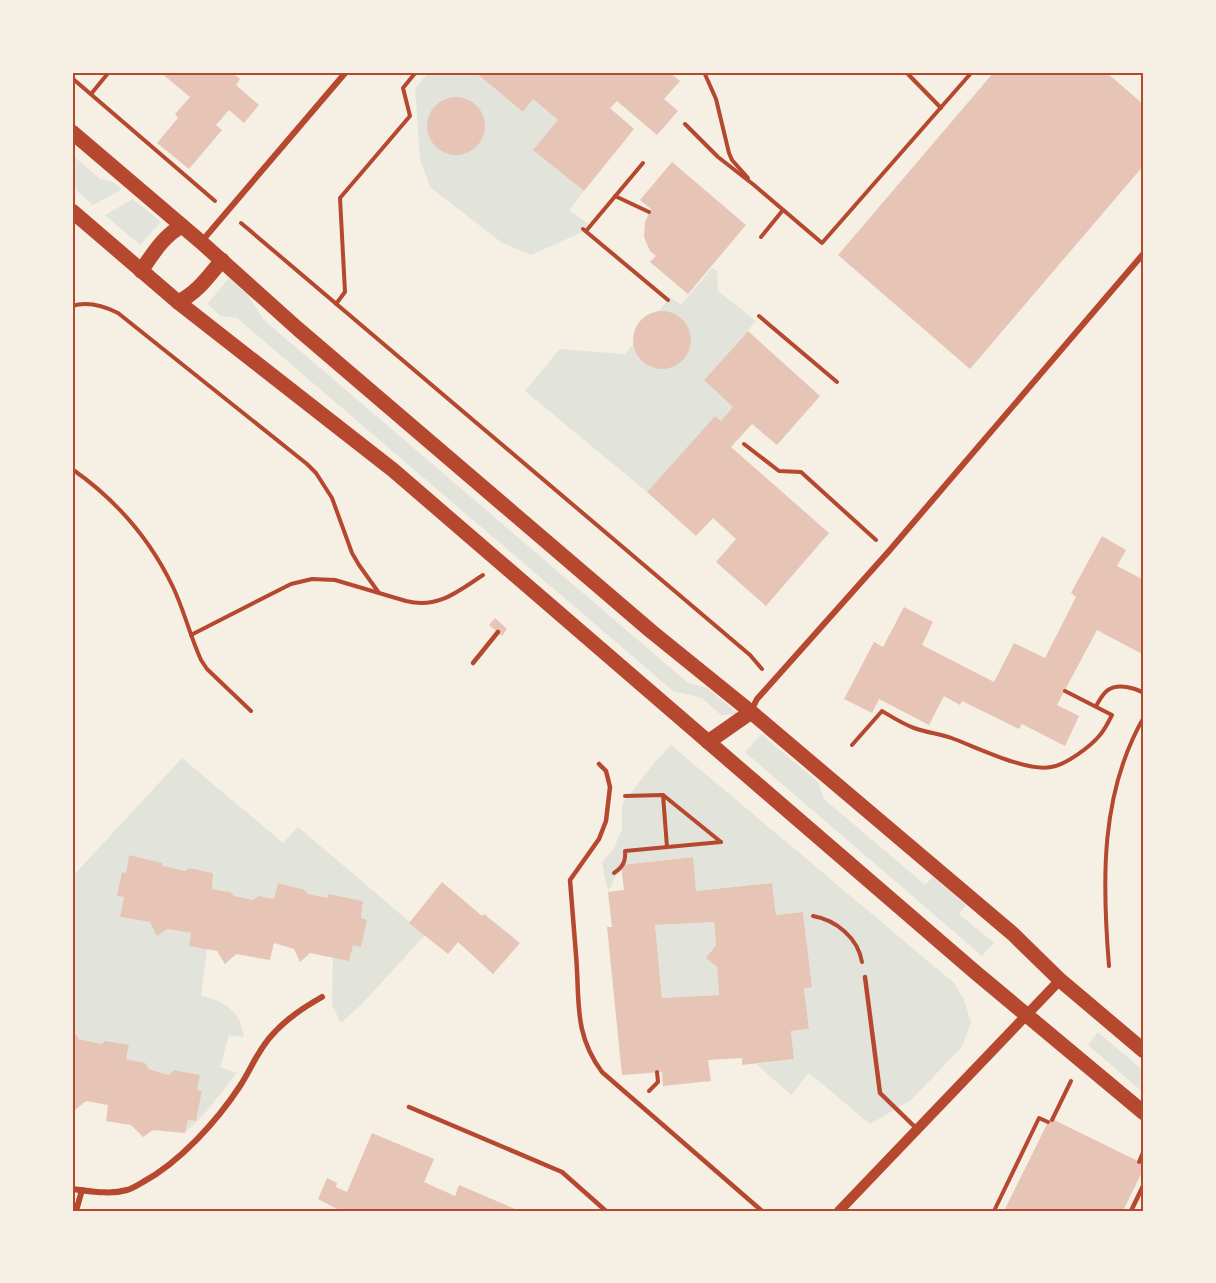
<svg xmlns="http://www.w3.org/2000/svg" width="1216" height="1283" font-family="Merriweather,serif">
  <style>
    .green { fill: #e2e4dc }
    .building { fill: #e6c5b7; fill-rule: evenodd }
    .lines { fill: none; stroke-linecap: round; stroke-linejoin: round }
    .path { stroke: #b5482f; stroke-width: 4 }
    .service { stroke: #b5482f; stroke-width: 4.5 }
    .minor { stroke: #b5482f; stroke-width: 6 }
    .tertiary { stroke: #b5482f; stroke-width: 10 }
    .primary { stroke: #b5482f; stroke-width: 15 }
    .neatline { fill: none; stroke: #b5482f; stroke-width: 2 }
  </style>
  <rect width="100%" height="100%" fill="#f6efe4"/>
  <g class="green">
    <path d="M429 72H475L523 112 533 99 558 120 534 150 584 191 569 210 588 224 580 233 531 255 502 243 430 187 420 159 415 88Z"/>
    <path d="M72 155 100 179 113 182 122 189 93 205 79 193 72 183Z"/>
    <path d="M133 199 161 222 140 245 105 215Z"/>
    <path d="M712 268 717 271 718 291 756 321 704 380 733 407 721 421 715 416 647 492 525 391 560 349 625 354 670 297 681 305Z"/>
    <path d="M229 278 247 294 264 320 688 683 707 688 738 714 721 715 702 698 673 691 237 318 221 316 207 304Z"/>
    <path d="M761 734 818 782 824 799 925 885 933 877 966 905 959 914 994 943 982 956 745 752Z"/>
    <path d="M671 745 954 983 964 1000 971 1022 962 1047 911 1100 870 1124 809 1073 791 1095 756 1064 794 1059 791 1031 809 1029 804 989 812 987 803 912 776 915 772 883 696 891 692 857 621 865 608 892 602 862 614 848 622 829V804L654 763Z"/>
    <path d="M182 758 283 843 298 827 425 935 361 1005 341 1023 332 1005 333 957 353 945 361 918 363 901 330 894 327 898 308 894 305 890 278 884 274 899 253 900 234 896 230 892 212 889 213 873 189 868 185 871 163 866 161 863 129 855 126 873 118 896 124 897 120 917 150 922 167 929 191 933 207 949 201 996C216 998 234 1007 240 1022 242 1027 243 1032 244 1037L229 1035 220 1067 237 1073 206 1112 185 1133 188 1120 196 1121 202 1092 197 1090 199 1075 174 1070 169 1075 149 1069 145 1063 126 1059 129 1046C110 1045 88 1046 72 1034V877Z"/>
    <path d="M714 922 716 945 706 958 717 967 719 995 662 998 655 925Z"/>
    <path d="M1098 1032 1144 1071V1093L1088 1045Z"/>
  </g>
  <g class="building">
    <path d="M160 72H231L240 79 236 85 259 105 244 123 229 110 216 125 222 130 189 169 157 143 178 118 175 114 190 97Z"/>
    <path d="M475 72H669L680 81 664 99 678 111 657 135 617 101 610 108 634 129 584 191 533 150 558 120 533 99 523 112Z"/>
    <path d="M994 72H1106L1144 105V165L970 369 838 255Z"/>
    <circle cx="456" cy="126" r="29"/>
    <path d="M672 162 746 225 688 294 650 262 656 256 650 251 644 237 645 222 651 209 640 200Z"/>
    <circle cx="662" cy="340" r="29"/>
    <path d="M748 331 820 396 777 445 752 424 731 447 829 533 766 606 716 562 736 539 713 518 696 536 647 492 715 416 721 421 733 407 704 380Z"/>
    <path d="M1102 536 1126 550 1117 566 1144 580V655L1097 630 1057 705 1079 716 1065 746 1022 724 1019 729 962 701 960 705 944 696 929 725 879 699 872 713 844 699 874 642 883 647 904 607 933 622 922 645 994 682 1014 643 1045 658 1076 597 1071 593Z"/>
    <path d="M495 618 507 629 502 636 489 625Z"/>
    <path d="M129 855 162 863 163 866 185 871 189 868 213 873 212 889 230 892 234 896 253 900 258 896 274 899 278 883 305 890 308 894 327 898 329 894 363 901 361 918 367 920 361 947 353 945 349 961 310 953 300 962 294 949 274 943 270 960 236 954 225 964 217 951 189 946 191 933 167 929 157 936 150 922 120 917 124 897 117 896 122 872 126 873Z"/>
    <path d="M693 857 696 891 772 883 776 915 803 912 812 987 804 989 809 1029 791 1031 794 1059 742 1065V1058L708 1060 711 1081 663 1086 662 1072 622 1075 607 927H612L608 892 624 890 621 865ZM714 922 716 945 706 958 717 967 719 995 662 998 655 925Z"/>
    <path d="M442 882 482 916 484 914 520 943 493 974 458 942 448 954 409 923Z"/>
    <path d="M72 1034H75L79 1039 101 1044 105 1041 129 1045 126 1059 145 1063 149 1069 169 1075 174 1070 200 1075 197 1090 202 1091 196 1121 188 1120 185 1133 153 1130 143 1137 131 1125 106 1121 108 1105 86 1101 75 1110 72 1107Z"/>
    <path d="M1050 1118 1144 1164V1168L1123 1211H1004Z"/>
    <path d="M372 1133 434 1159 424 1182 455 1196 459 1185 520 1211H341L318 1199 327 1178 337 1183 336 1187 347 1192Z"/>
  </g>
  <g class="lines">
    <g class="path">
      <path d="M704 72 716 99 729 153 732 160 748 178"/>
      <path d="M906 72 941 108"/>
      <path d="M72 78 215 201"/>
      <path d="M91 94 109 72"/>
      <path d="M685 124 718 157 754 185 822 243 972 72"/>
      <path d="M615 196 649 212"/>
      <path d="M241 223 750 655 762 669"/>
      <path d="M583 229 668 300"/>
      <path d="M586 231 643 163"/>
      <path d="M761 237 783 210"/>
      <path d="M336 304 345 292 340 198 410 116 403 88 416 72"/>
      <path d="M72 306C88 301 104 306 118 313L307 464 316 473 332 498 352 553 359 565 379 593"/>
      <path d="M759 316 837 382"/>
      <path d="M744 444 779 471 801 472 876 540"/>
      <path d="M72 469C115 499 150 539 173 587 184 610 190 636 201 660L207 669 251 711"/>
      <path d="M191 635 291 584 312 579 335 580 406 601C438 609 457 592 483 575"/>
      <path d="M1096 706C1099 701 1103 693 1108 690 1118 683 1135 688 1144 693"/>
      <path d="M852 745 882 711C892 717 903 724 914 728 928 733 942 734 954 739 978 748 1027 772 1051 767 1066 765 1091 746 1100 735 1105 729 1109 721 1112 715L1065 691"/>
      <path d="M663 795 667 847"/>
      <path d="M625 796 663 795 721 842"/>
      <path d="M614 873C623 867 626 861 625 851L721 842"/>
      <path d="M813 916C836 920 858 938 862 962"/>
      <path d="M1109 966C1102 881 1100 793 1144 717"/>
      <path d="M649 1091 658 1082 657 1072"/>
      <path d="M1052 1120 1071 1081"/>
      <path d="M1139 1162 1144 1150"/>
      <path d="M994 1211 1039 1118 1048 1122"/>
    </g>
    <g class="service">
      <path d="M473 663 498 632"/>
      <path d="M599 764 606 771 610 787 606 821 599 839 570 880C572 905 574 930 576 955 580 1000 573 1033 602 1072L762 1211"/>
      <path d="M865 977 880 1093 916 1128"/>
      <path d="M409 1107 562 1172 606 1211"/>
      <path d="M1131 1211 1144 1184"/>
    </g>
    <g class="minor">
      <path d="M202 241 346 72"/>
      <path d="M751 711 757 699 889 551 1144 253"/>
      <path d="M72 1189C90 1191 109 1195 127 1190 132 1189 138 1185 143 1182 180 1162 217 1121 240 1086 251 1069 258 1050 272 1035 286 1019 304 1007 322 997"/>
      <path d="M76 1211 82 1190"/>
    </g>
    <path class="tertiary" d="M839 1211 1060 980"/>
    <g class="primary">
      <path d="M72 132 201 242 298 329 652 632 751 712 1013 934 1060 980 1144 1051"/>
      <path d="M72 211 178 302 393 470 975 972 1144 1113"/>
      <path d="M141 271C152 255 164 235 182 226"/>
      <path d="M178 302C197 293 208 277 222 260"/>
      <path d="M708 742 751 712"/>
    </g>
  </g>
  <rect width="1216" height="1283" fill="none" stroke="#f6efe4" stroke-width="147"/>
  <rect x="74" y="74" width="1068" height="1136" class="neatline"/>
</svg>
